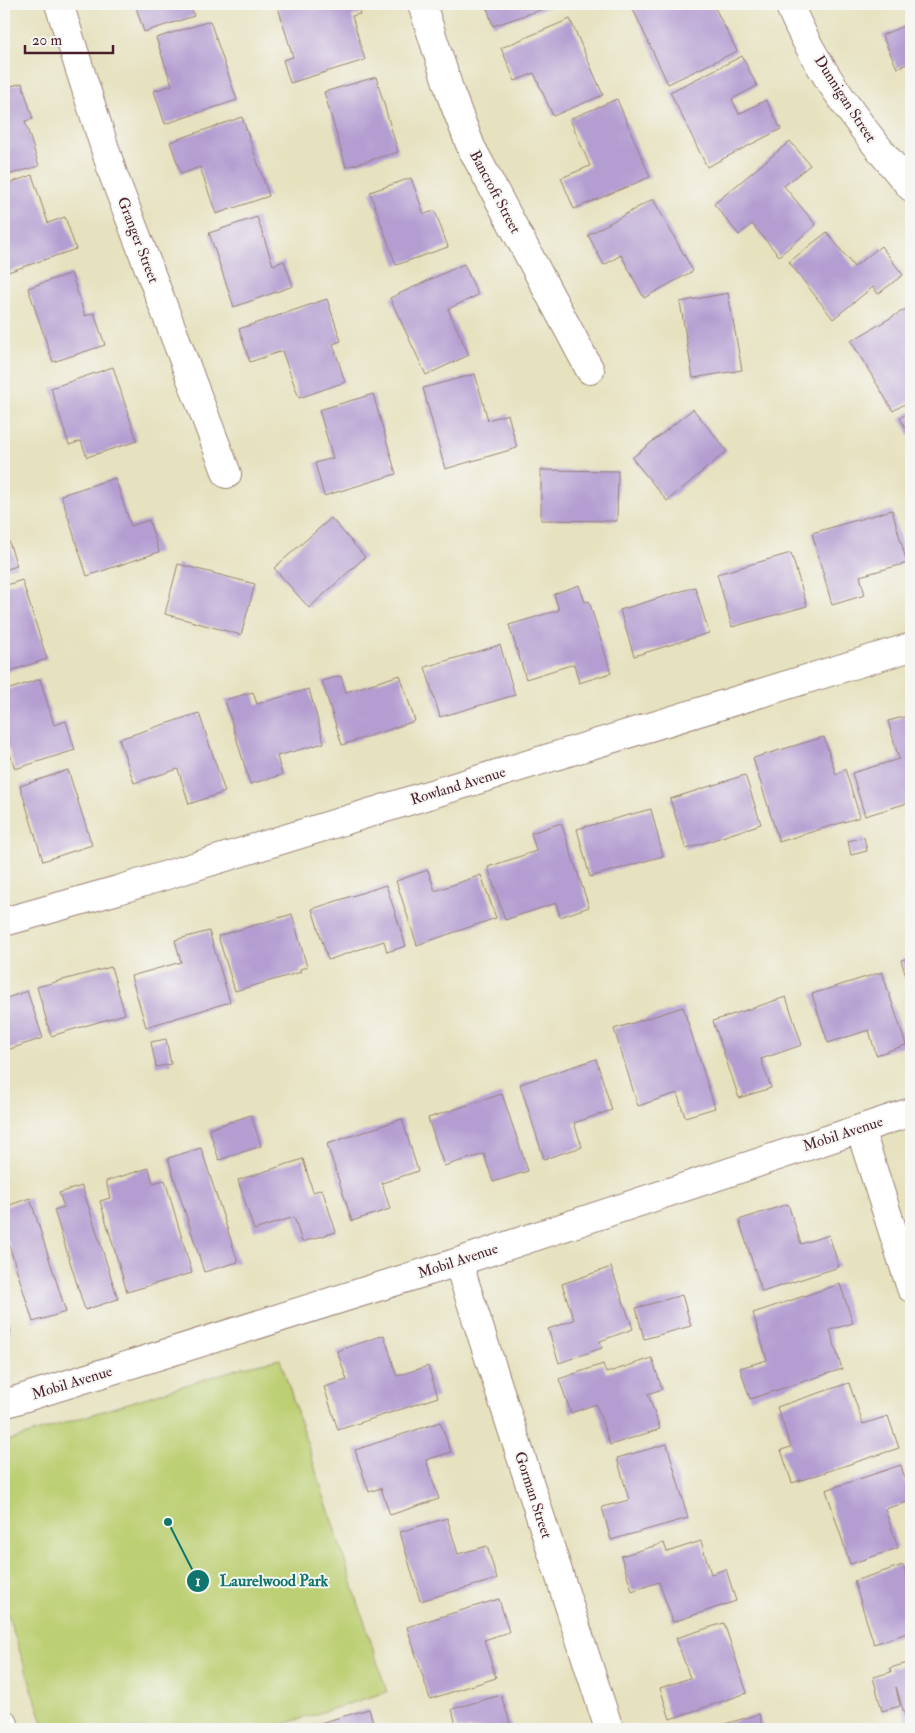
<svg xmlns="http://www.w3.org/2000/svg" width="915" height="1733" font-family="'IM FELL Double Pica',serif">
  <style>
    .green { fill: #bccf72; stroke: #83774e }
    .building { fill: #b49dd1 }
    .lines { fill: none; stroke-linecap: round; stroke-linejoin: round }
    .minor-casing { stroke: #988074; stroke-width: 30 }
    .minor { stroke: #fff; stroke-width: 28 }
    .labels { text-anchor: middle; dominant-baseline: central; stroke-width: 4; stroke-linejoin: round; paint-order: stroke }
    .street-label { font-size: 15px; fill: #4a1f2b; stroke: #f6f6f2 }
    .leader { fill: none; stroke: #0f766e; stroke-width: 2 }
    .callout-dot { fill: #0f766e; stroke: #f6f6f2; stroke-width: 2 }
    .mark-label { font-size: 15px; text-anchor: middle; font-weight: bold; fill: #fff }
    .callout-label { font-size: 16px; text-anchor: middle; font-weight: bold; fill: #0f766e; stroke: #f6f6f2; stroke-width: 4; stroke-linejoin: round; paint-order: stroke }
  </style>
  <rect width="100%" height="100%" fill="#f6f6f2"/>
  <filter id="ink" filterUnits="userSpaceOnUse"><feTurbulence type="fractalNoise" baseFrequency=".02" numOctaves="2"/><feDisplacementMap in="SourceGraphic" scale="10" xChannelSelector="R" yChannelSelector="G"/><feConvolveMatrix kernelMatrix="1 2 1 2 8 2 1 2 1" color-interpolation-filters="sRGB"/></filter>
  <filter id="wash" filterUnits="userSpaceOnUse"><feTurbulence type="fractalNoise" baseFrequency=".0096" numOctaves="4" result="noise"/><feDisplacementMap in="SourceGraphic" scale="20" xChannelSelector="R" yChannelSelector="G"/><feGaussianBlur stdDeviation="1.12" result="paint"/><feColorMatrix in="noise" values="0 0 0 0 0 0 0 0 0 0 0 0 0 0 0 0 0 1.4 0 .05"/><feComposite in="paint" operator="in"/></filter>
  <g filter="url(#wash)">
    <rect width="100%" height="100%" fill="#e6e1be"/>
    <path class="green" d="M280 1359 387 1692 268 1729H45L4 1603V1442L243 1367Z"/>
    <g id="blocks">
      <g class="building">
        <path d="M135 4H190L194 16 144 32Z"/>
        <path d="M277 4H356L360 14 352 16 365 60 290 83 283 60 293 57Z"/>
        <path d="M486 4H558L493 26Z"/>
        <path d="M633 4H713L737 51 668 84 631 5Z"/>
        <path d="M903 4H911V62L897 68 882 35 911 23Z"/>
        <path d="M570 19 603 95 553 116 534 73 515 81 501 48Z"/>
        <path d="M210 21 237 100 165 124 154 91 172 85 156 38Z"/>
        <path d="M742 56 757 86 732 99 739 114 766 100 781 129 707 167 670 92Z"/>
        <path d="M376 77 398 152 346 167 324 92Z"/>
        <path d="M22 83 33 119 25 121 39 166 4 176V88Z"/>
        <path d="M617 99 650 177 574 209 561 178 590 166 570 119Z"/>
        <path d="M242 117 269 196 216 214 200 167 181 174 170 142Z"/>
        <path d="M790 141 810 165 784 186 816 225 779 256 752 224 739 235 714 204Z"/>
        <path d="M32 175 48 223 65 217 76 249 5 273 4 185Z"/>
        <path d="M411 178 424 214 435 211 448 247 396 265 370 192Z"/>
        <path d="M653 199 693 271 644 298 621 255 604 265 588 235Z"/>
        <path d="M257 217 273 265 284 261 293 286 234 307 209 233Z"/>
        <path d="M827 232 854 267 881 246 903 275 878 294 873 287 833 319 789 262Z"/>
        <path d="M464 264 478 295 448 309 469 355 426 375 390 298Z"/>
        <path d="M71 273 85 316 94 313 105 345 53 362 28 288Z"/>
        <path d="M728 293 742 370 693 378 680 302Z"/>
        <path d="M327 299 341 341 333 344 345 382 299 398 282 351 250 362 239 329Z"/>
        <path d="M911 306V400L893 411 851 341Z"/>
        <path d="M113 367 137 441 87 457 81 441 69 445 51 388Z"/>
        <path d="M475 374 488 420 508 414 517 448 445 469 423 388Z"/>
        <path d="M373 394 396 474 324 496 315 463 333 458 319 410Z"/>
        <path d="M693 409 727 451 667 501 632 458Z"/>
        <path d="M911 411V438L900 418Z"/>
        <path d="M541 470 618 471 617 521 541 520Z"/>
        <path d="M115 478 131 526 149 520 159 552 87 576 61 495Z"/>
        <path d="M892 510 907 563 860 576 865 595 832 605 812 533Z"/>
        <path d="M331 518 365 557 309 608 274 568Z"/>
        <path d="M4 527 17 566 4 570Z"/>
        <path d="M791 553 807 606 732 627 717 574Z"/>
        <path d="M178 564 255 584 241 635 165 614Z"/>
        <path d="M22 580 47 659 4 673V586Z"/>
        <path d="M579 585 585 602 589 601 611 673 579 683 574 664 526 679 509 625 559 610 554 594Z"/>
        <path d="M695 587 709 633 634 656 620 610Z"/>
        <path d="M500 645 515 695 440 717 425 667Z"/>
        <path d="M400 675 415 721 342 745 322 681 341 676 346 692Z"/>
        <path d="M40 679 54 725 66 721 75 750 15 769 4 736V691Z"/>
        <path d="M309 689 324 743 277 756 282 775 250 784 225 700 253 692 257 704Z"/>
        <path d="M199 713 225 792 189 804 178 769 134 783 119 739Z"/>
        <path d="M911 715V802L865 816 852 773 899 759 888 721Z"/>
        <path d="M824 737 836 775 845 769 860 817 779 842 753 758Z"/>
        <path d="M68 770 92 845 43 861 20 786Z"/>
        <path d="M745 775 761 824 686 849 670 799Z"/>
        <path d="M651 809 663 856 590 877 577 829Z"/>
        <path d="M561 823 589 907 560 917 556 903 505 920 488 867 536 851 531 833Z"/>
        <path d="M864 837 867 851 851 855 848 841Z"/>
        <path d="M428 870 435 891 481 875 496 918 417 945 396 881Z"/>
        <path d="M386 885 406 946 387 952 384 941 328 960 312 909Z"/>
        <path d="M292 914 307 967 300 969 301 972 235 991 218 936Z"/>
        <path d="M209 931 230 1002 146 1027 131 976 181 962 175 940Z"/>
        <path d="M911 957V992L901 960Z"/>
        <path d="M111 967 125 1014 51 1036 37 987Z"/>
        <path d="M882 972 906 1045 876 1055 869 1030 828 1043 812 994Z"/>
        <path d="M27 991 43 1038 4 1051V999Z"/>
        <path d="M786 997 802 1045 761 1059 771 1088 739 1098 713 1021Z"/>
        <path d="M683 1007 715 1108 685 1117 677 1093 638 1106 614 1029Z"/>
        <path d="M166 1039 171 1064 156 1067 151 1042Z"/>
        <path d="M596 1059 612 1110 574 1123 582 1147 544 1159 520 1084Z"/>
        <path d="M502 1094 528 1171 493 1182 484 1154 444 1166 428 1118Z"/>
        <path d="M251 1115 261 1146 219 1160 209 1129Z"/>
        <path d="M402 1119 418 1171 382 1183 390 1209 352 1221 327 1144Z"/>
        <path d="M201 1148 238 1262 204 1272 168 1158Z"/>
        <path d="M303 1159 313 1192 322 1189 336 1232 302 1242 294 1217 254 1230 238 1180Z"/>
        <path d="M149 1168 153 1183 165 1180 192 1273 127 1292 100 1201 110 1198 106 1181Z"/>
        <path d="M82 1186 118 1299 85 1310 54 1210 64 1207 59 1193Z"/>
        <path d="M30 1198 66 1312 33 1322 4 1229V1207Z"/>
        <path d="M788 1204 801 1244 829 1235 839 1267 762 1292 739 1220Z"/>
        <path d="M611 1267 633 1329 600 1341 602 1348 559 1363 548 1329 574 1320 562 1284Z"/>
        <path d="M840 1284 853 1323 830 1330 842 1369 750 1399 740 1368 767 1360 753 1313Z"/>
        <path d="M682 1295 691 1326 644 1339 636 1308Z"/>
        <path d="M4 1309 11 1332 4 1334Z"/>
        <path d="M384 1335 397 1376 428 1366 438 1397 338 1430 324 1387 347 1380 337 1351Z"/>
        <path d="M652 1358 662 1389 648 1394 660 1429 610 1445 596 1404 571 1413 559 1379 603 1364 606 1373Z"/>
        <path d="M849 1383 863 1424 888 1416 899 1448 792 1483 781 1450 791 1447 777 1407Z"/>
        <path d="M440 1422 451 1452 426 1460 439 1499 390 1515 381 1488 369 1492 355 1450Z"/>
        <path d="M667 1444 688 1518 611 1540 602 1507 629 1500 617 1458Z"/>
        <path d="M901 1465 911 1501 885 1509 898 1548 850 1564 826 1490Z"/>
        <path d="M447 1518 458 1554 487 1546 497 1579 420 1601 400 1532Z"/>
        <path d="M701 1541 711 1574 726 1569 736 1601 673 1622 659 1582 632 1591 621 1556 664 1543 667 1552Z"/>
        <path d="M903 1565 911 1591V1641L907 1633 874 1644 854 1581Z"/>
        <path d="M499 1599 509 1632 484 1640 496 1678 430 1699 407 1627Z"/>
        <path d="M724 1623 747 1693 670 1719 660 1688 690 1678 676 1638Z"/>
        <path d="M911 1662V1729H909L896 1687 900 1706 882 1711 873 1677 891 1672 890 1668Z"/>
        <path d="M501 1695 512 1729H457L452 1709Z"/>
        <path d="M369 1709 375 1729H315L313 1725Z"/>
        <path d="M759 1714 763 1729H708Z"/>
      </g>
    </g>
  </g>
  <g filter="url(#ink)">
    <use href="#blocks" fill-opacity="0" stroke="#988074" stroke-width="1"/>
    <g class="lines">
      <defs>
        <g id="minor">
          <path d="M59 4 113 174 227 474"/>
          <path d="M422 4 451 95 471 147 590 370"/>
          <path d="M789 4C815 69 865 134 911 187"/>
          <path d="M4 922 118 890 911 647"/>
          <path d="M860 1129 911 1288"/>
          <path d="M458 1262 609 1729"/>
          <path d="M4 1404 458 1262 911 1112"/>
          <path d="M4 1724 5 1729"/>
        </g>
      </defs>
      <use href="#minor" class="minor-casing"/>
      <use href="#minor" class="minor"/>
    </g>
  </g>
  <g class="labels">
    <g class="street-label">
      <text transform="translate(845 99) rotate(57)">Dunnigan Street</text>
      <text transform="translate(495 192) rotate(62)">Bancroft Street</text>
      <text transform="translate(138 240) rotate(69)">Granger Street</text>
      <text transform="translate(458 786) rotate(-17)">Rowland Avenue</text>
      <text transform="translate(843 1134) rotate(-18)">Mobil Avenue</text>
      <text transform="translate(458 1261) rotate(-18)">Mobil Avenue</text>
      <text transform="translate(72 1383) rotate(-17)">Mobil Avenue</text>
      <text transform="translate(533 1495) rotate(72)">Gorman Street</text>
    </g>
  </g>
  <path class="leader" d="M168 1522L198 1581"/>
  <g class="callout-dot">
    <circle cx="168" cy="1522" r="5"/>
    <circle cx="198" cy="1581" r="12"/>
  </g>
  <g class="mark-label">
    <text x="198" y="1586">1</text>
  </g>
  <g class="callout-label">
    <text x="274" y="1586">Laurelwood Park</text>
  </g>
  <rect width="915" height="1733" fill="none" stroke="#f6f6f2" stroke-width="20"/>
  <path d="M25 45v8h88v-8" fill="none" stroke="#4a1f2b" stroke-width="2.5"/>
  <text x="32" y="45" font-size="15" fill="#4a1f2b" stroke="#f6f6f2" stroke-width="4" paint-order="stroke">20 m</text>
</svg>
